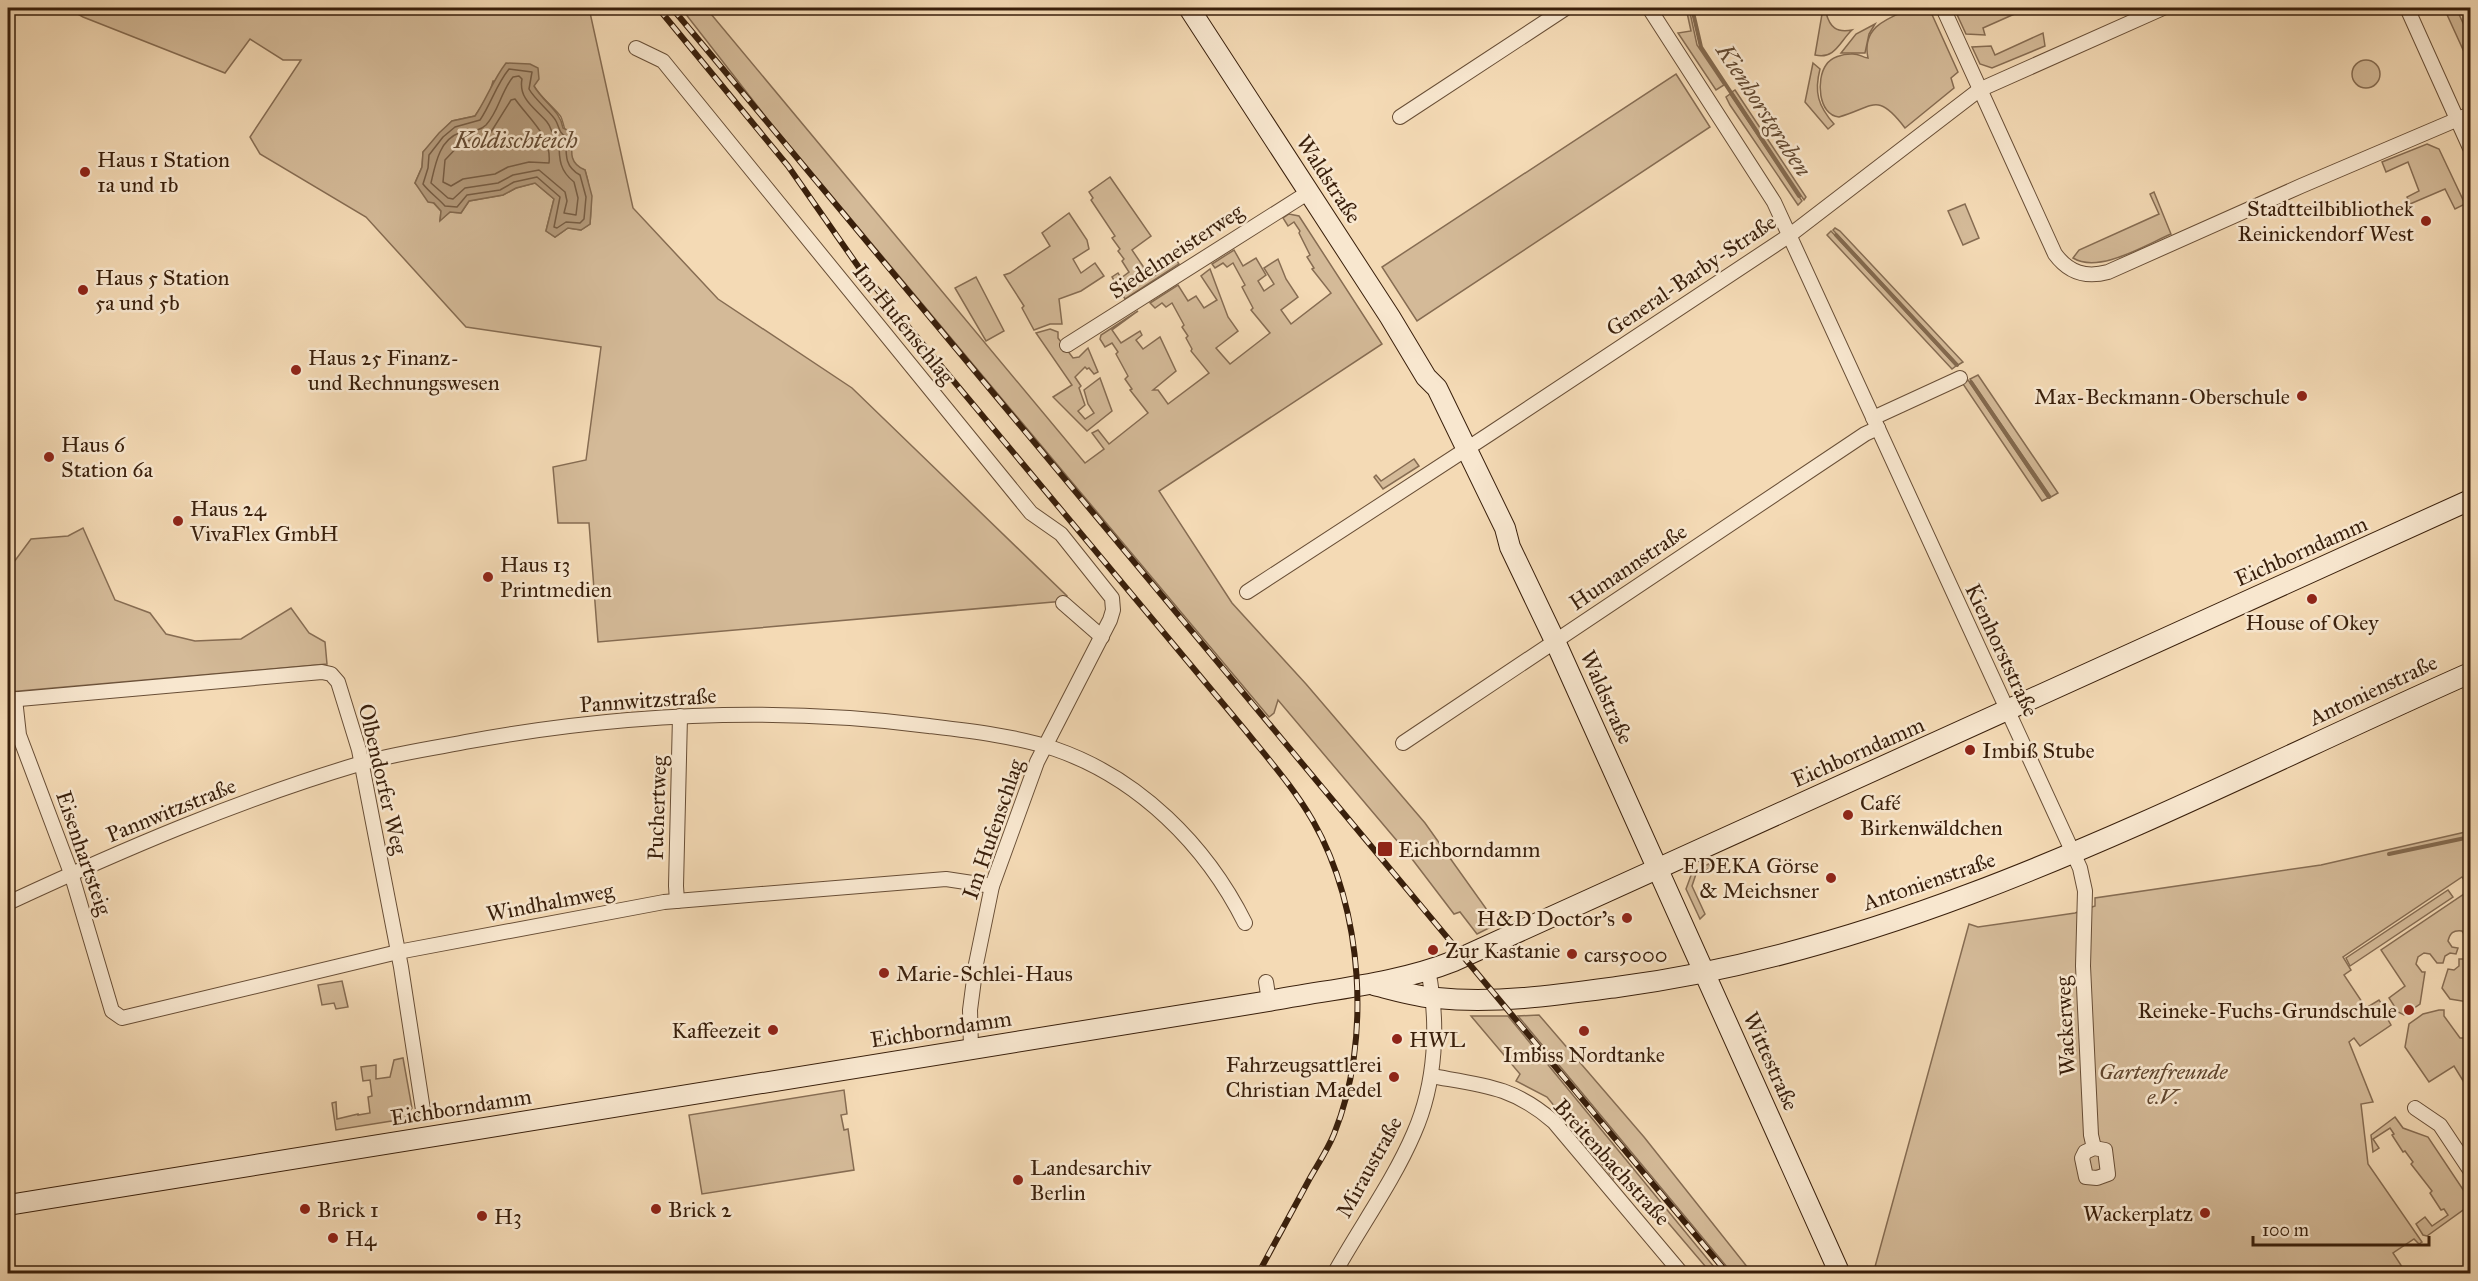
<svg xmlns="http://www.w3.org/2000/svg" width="2478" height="1281" font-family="'IM FELL Great Primer',serif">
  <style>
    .green { fill: #d4ba98; stroke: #866c52; stroke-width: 1.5; fill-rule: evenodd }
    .water { fill: #b49a7b; stroke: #83694e; stroke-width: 1.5 }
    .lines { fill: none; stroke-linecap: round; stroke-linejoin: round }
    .shore { stroke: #765c43; stroke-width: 1.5 }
    .stream { stroke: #83694e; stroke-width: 4 }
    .minor-casing { stroke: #684e36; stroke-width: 16 }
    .secondary-casing { stroke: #391f0b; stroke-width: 22 }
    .minor { stroke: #f8e7cf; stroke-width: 14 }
    .secondary { stroke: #f8e7cf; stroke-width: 20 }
    .rail-casing { stroke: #391f0b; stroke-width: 6 }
    .rail { stroke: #f8e7cf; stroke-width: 4; stroke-dasharray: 11; stroke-linecap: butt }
    .poi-dot { fill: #8f2418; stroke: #f8e7cf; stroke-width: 2 }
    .labels { text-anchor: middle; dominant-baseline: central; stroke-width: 5; stroke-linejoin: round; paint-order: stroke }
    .poi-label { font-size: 22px; fill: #391f0b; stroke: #f8e7cf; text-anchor: start }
    .street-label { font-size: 22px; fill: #391f0b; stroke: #f8e7cf }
    .park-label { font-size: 22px; font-style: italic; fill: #60462e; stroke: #f8e7cf }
    .water-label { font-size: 24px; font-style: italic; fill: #644a32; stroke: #f8e7cf }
  </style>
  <rect width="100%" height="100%" fill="#f4dab5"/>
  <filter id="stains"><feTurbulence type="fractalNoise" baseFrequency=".00333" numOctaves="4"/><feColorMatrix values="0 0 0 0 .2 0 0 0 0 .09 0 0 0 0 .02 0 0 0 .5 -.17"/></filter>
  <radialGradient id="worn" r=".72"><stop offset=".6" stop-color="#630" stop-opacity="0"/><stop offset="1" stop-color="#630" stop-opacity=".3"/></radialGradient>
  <g class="green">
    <path d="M67 8H589L633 208 718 299 852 388 1067 596 1065 601 598 642 589 523H558L553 467 586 460 601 347 466 327 366 217 260 154 250 137 301 60H283L250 39 225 73 83 17ZM493 81 534 86C540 97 558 111 561 117 565 125 571 163 576 166 578 168 582 169 585 170 591 189 592 205 590 224L581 230 568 228 555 237 546 231 554 199 535 183 516 188 503 195 469 201 461 213 450 212 440 220 441 211 415 183 422 167 423 152 452 121 475 116 489 95Z"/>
    <path d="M681 8H706L1085 463 1104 449 1092 433 1098 430 1109 444 1148 413 1130 390 1132 389 1125 379 1128 376 1116 354 1118 352 1112 343 1105 347 1100 339 1101 335 1138 311 1112 330 1121 343 1140 331 1142 335 1136 340 1143 349 1160 337 1176 371 1153 390H1158L1168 404 1209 373 1191 351 1192 349 1186 338 1188 336 1182 327 1184 325 1172 303 1166 307 1162 303 1155 308 1150 303 1178 285 1188 301 1196 296 1204 308 1217 300 1201 276 1210 269 1228 317 1238 331 1216 348 1230 364 1270 333 1251 310 1253 308 1242 287 1245 285 1233 263 1227 267 1223 263 1215 268 1212 264 1234 250 1243 266 1256 258 1266 275 1258 281 1264 291 1274 284 1264 268 1278 259 1286 279 1298 297 1281 310 1291 324 1331 293 1312 269 1314 268 1307 257 1310 255 1299 233 1300 231 1294 222 1288 226 1283 218 1289 214 1299 216 1382 344 1159 491 1232 603 1306 684 1425 823 1497 924 1477 934 1460 912 1454 914 1409 855 1278 700 1274 713 1269 717 769 121Z"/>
    <path d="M1686 8H1689L1697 45 1724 85 1716 90 1678 33 1691 31Z"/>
    <path d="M1912 8H1929L1958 72 1951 78 1954 88 1905 128C1877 91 1874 107 1839 117 1818 115 1816 79 1826 65 1831 57 1843 54 1851 54 1859 53 1861 57 1868 58 1861 26 1889 18 1912 8Z"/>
    <path d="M1954 8H2028L1983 28 1985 35 1966 34Z"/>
    <path d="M2444 8H2456L2464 25 2470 22V65Z"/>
    <path d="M1826 13C1830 27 1836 33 1852 30 1840 41 1835 60 1815 55L1822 14Z"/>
    <path d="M1875 24 1869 34 1865 53H1841L1856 34Z"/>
    <path d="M2043 33 2045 46 1992 68 1980 64 1972 47 1991 46 1995 55Z"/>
    <circle cx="2366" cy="74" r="14"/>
    <path d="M1813 63 1820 69C1814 92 1818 106 1834 124L1828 129 1805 102Z"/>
    <path d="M1676 74 1710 127 1417 321 1382 267Z"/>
    <path d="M1735 90 1806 197 1804 200 1732 92Z"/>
    <path d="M1730 94 1802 201 1798 205 1730 105 1726 97Z"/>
    <path d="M2427 144 2439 149 2465 204 2455 209 2445 189 2410 204 2407 197 2419 191 2408 162 2386 172 2382 162Z"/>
    <path d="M1110 177 1151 236 1132 250 1151 278 1177 261 1179 264 1125 299 1112 277 1118 273 1121 278 1129 272 1122 261 1124 259 1118 251 1120 249 1112 238 1115 236 1091 200 1093 198 1089 192Z"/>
    <path d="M2154 192 2171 234C2145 245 2099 274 2073 258L2079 250 2159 214 2150 194Z"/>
    <path d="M1965 204 1979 238 1963 245 1948 211Z"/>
    <path d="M1069 213 1087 240 1089 249 1073 259 1081 273 1095 263 1104 276 1081 291 1059 299 1062 324H1050L1034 330 1022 308 1024 306 1004 275 1010 273 1050 246 1042 233Z"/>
    <path d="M1835 228 1840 231 1963 362 1958 365 1833 230Z"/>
    <path d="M1831 231 1956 366 1952 369 1827 235Z"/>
    <path d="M976 277 1004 331 986 341 955 288Z"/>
    <path d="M1050 329 1058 332V338L1073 358 1079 357 1088 348 1098 372 1094 374 1089 368 1087 369 1085 367 1075 377 1081 386 1079 388 1085 405 1078 411 1085 419 1094 413 1088 404 1084 390 1100 378 1112 411 1087 431 1053 397 1072 385 1036 333Z"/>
    <path d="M1978 375 2058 493 2051 497 1970 379Z"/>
    <path d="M1968 380 2048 498 2042 501 1963 384Z"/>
    <path d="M1414 459 1419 466 1383 489 1374 477 1376 475 1381 481Z"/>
    <path d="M83 528 115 600 150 613 166 634 195 641 241 639 291 608 309 633 325 642 327 664 8 692V570L31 539 68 536Z"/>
    <path d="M2470 831V888L2462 877 2343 957 2351 970 2344 975 2366 1008 2379 1000 2390 1016 2387 1018 2391 1025 2360 1046 2354 1038 2349 1042 2373 1102 2361 1104 2368 1164 2422 1242 2419 1244 2414 1239 2393 1253 2406 1273 1873 1274 1969 924 1978 927 2075 913 2095 906V898L2321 865Z"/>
    <path d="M1709 864 1711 868 1696 874 1692 886 1705 914 1700 919 1686 889 1693 870Z"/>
    <path d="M2448 890 2453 897 2350 966 2346 958Z"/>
    <path d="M2470 890V938L2466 937 2462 931C2453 930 2450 933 2448 941L2452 947 2458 948 2456 954 2450 953 2445 956 2443 963H2437L2430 954 2424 953 2418 957 2416 964 2422 972H2425L2420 1004 2404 1015 2398 1012 2389 998 2405 986 2381 950Z"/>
    <path d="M2459 959H2465L2464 966 2470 972V995L2468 1002 2450 999 2442 988 2448 969 2454 970 2459 966Z"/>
    <path d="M342 981 348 1007 336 1009 334 1003 322 1005 318 985Z"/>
    <path d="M2439 1010H2444V1016L2460 1038H2466L2470 1035V1092L2454 1066 2429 1082 2405 1047 2409 1024 2423 1014Z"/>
    <path d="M1539 1015 1644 1137 1752 1273H1732L1518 1016Z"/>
    <path d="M1471 1016H1508L1719 1273H1711L1648 1199 1641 1204 1618 1177 1614 1179 1547 1097 1516 1081 1520 1074Z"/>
    <path d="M403 1058 412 1108 404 1119 336 1130 332 1103 336 1102 337 1119 358 1114V1115L370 1113 368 1097 372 1096 370 1080 363 1081 361 1067 376 1065V1079L390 1077 394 1060Z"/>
    <path d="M844 1090 847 1114 841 1115 844 1130 848 1129 854 1170 702 1194 689 1115Z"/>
    <path d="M2395 1117 2403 1128 2428 1137 2470 1200V1205L2427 1236 2423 1235 2416 1224 2425 1217 2432 1226 2448 1215 2444 1209 2441 1210 2430 1193 2432 1191 2411 1164 2413 1162 2405 1151 2403 1152 2392 1135 2394 1134 2390 1128 2373 1139 2379 1148 2373 1152 2371 1135Z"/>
  </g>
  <path class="water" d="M506 63 530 64 538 68 539 79 534 86C544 103 560 110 563 128L573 133C572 149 567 163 585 170L592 196 590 224 581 230 568 228 555 237 546 231 554 199 535 183 516 188 503 195 469 201 461 213 450 212 440 221 441 211 434 203 428 202 415 183 422 167 423 152 439 133 452 121 475 116C487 98 493 80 506 63Z"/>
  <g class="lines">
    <g class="shore">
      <path d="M509 69 532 72 529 89C535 100 553 114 556 121 560 129 558 131 566 137 566 154 564 166 580 175L586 197 584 219 580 223 566 222 557 228 554 227 560 197 537 177 514 182 500 190 467 195 457 207 445 206C437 197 430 193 423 184L428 168 429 155 443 137 455 127 480 120C491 104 496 85 509 69Z"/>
      <path d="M519 76 522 79C518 99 536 109 547 122 552 128 551 135 559 142 559 160 560 171 574 182L578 198 576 215 564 213 567 201 565 192 539 170 513 175 498 183 465 188 453 199 448 198 431 183C435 166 439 140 459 133 468 131 479 132 486 125 499 111 501 91 513 77Z"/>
      <path d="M515 99C529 119 552 136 549 163L529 162 508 167 495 174 463 179 451 186 443 182 445 160 462 142 482 138 491 132 511 100Z"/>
    </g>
    <g class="stream">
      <path d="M1692 8 1701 47 1799 196"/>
      <path d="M1836 235 1957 365"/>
      <path d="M1971 382 2049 497"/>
      <path d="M2389 854 2470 837"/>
    </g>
    <defs>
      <g id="minor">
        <path d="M1649 8 1774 202 2080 868 2085 891 2083 966 2091 1135 2094 1148"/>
        <path d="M1943 8 2055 254C2069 273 2086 278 2108 272L2301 186 2470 114"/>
        <path d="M2407 8 2470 148"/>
        <path d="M636 48 663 61 1031 513 1061 534 1112 598 1113 610 1110 620 1037 762 992 886 976 964 970 1010 971 1048"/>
        <path d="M1400 117 1566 8"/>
        <path d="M1067 345 1309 192"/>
        <path d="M1873 418 1960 378"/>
        <path d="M1247 592 1488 435 1790 235 1979 90 2163 8"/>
        <path d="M1063 603 1102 637"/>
        <path d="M15 699 19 735 71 873 112 1011 122 1018 398 952 664 902 946 879 992 886"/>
        <path d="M8 700 322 672 331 674 338 682 359 750 401 967 423 1110"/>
        <path d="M1403 743 1865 434 1878 428"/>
        <path d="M677 901 676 886 680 716"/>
        <path d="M8 903C122 850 238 800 359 764 393 754 430 749 465 742 617 714 775 706 929 726 971 731 1015 736 1055 749 1139 778 1206 845 1245 923"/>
        <path d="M1266 982 1269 1001"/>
        <path d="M1431 1076C1482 1085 1513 1086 1554 1122L1682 1274"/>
        <path d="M2415 1108 2440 1125 2470 1170"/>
        <path d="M2094 1148 2105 1150 2108 1174 2097 1178 2086 1177 2082 1158 2085 1152Z"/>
        <path d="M1334 1274C1360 1227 1393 1182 1414 1133 1436 1083 1439 1023 1428 970"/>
      </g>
      <g id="secondary">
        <path d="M1189 8 1390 317 1426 377 1437 388 1505 528 1510 547 1555 641 1840 1274"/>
        <path d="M1374 985C1395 990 1416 997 1437 998 1496 1004 1558 995 1617 987 1921 947 2194 795 2470 673"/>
        <path d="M8 1205 1269 1001C1331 989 1396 984 1454 961L2470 500"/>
      </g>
    </defs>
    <use href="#minor" class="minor-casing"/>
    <use href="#secondary" class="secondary-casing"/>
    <use href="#minor" class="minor"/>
    <use href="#secondary" class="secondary"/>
    <defs>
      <g id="rail">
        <path d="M658 8 788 166 860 269 1245 730C1269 760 1294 788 1313 821 1363 908 1372 1041 1334 1134 1328 1149 1318 1164 1310 1178 1293 1210 1275 1242 1258 1274"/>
        <path d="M672 8 1728 1274"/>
      </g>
    </defs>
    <use href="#rail" class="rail-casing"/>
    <use href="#rail" class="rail"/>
  </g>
  <g class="poi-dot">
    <circle cx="85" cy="172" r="6"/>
    <circle cx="2426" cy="221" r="6"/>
    <circle cx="83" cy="290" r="6"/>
    <circle cx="296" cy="370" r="6"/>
    <circle cx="2302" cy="396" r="6"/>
    <circle cx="49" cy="457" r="6"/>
    <circle cx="178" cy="521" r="6"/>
    <circle cx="488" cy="577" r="6"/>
    <circle cx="2312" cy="599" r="6"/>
    <circle cx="1970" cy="750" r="6"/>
    <circle cx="1848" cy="815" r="6"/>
    <rect x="1377" y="841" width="16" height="16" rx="3"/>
    <circle cx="1831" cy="878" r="6"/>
    <circle cx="1627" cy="918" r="6"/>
    <circle cx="1433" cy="950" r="6"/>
    <circle cx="1572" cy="954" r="6"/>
    <circle cx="884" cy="973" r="6"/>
    <circle cx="2409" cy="1010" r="6"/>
    <circle cx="773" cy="1030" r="6"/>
    <circle cx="1584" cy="1031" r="6"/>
    <circle cx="1397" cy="1039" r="6"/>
    <circle cx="1394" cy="1077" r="6"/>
    <circle cx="1018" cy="1180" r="6"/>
    <circle cx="305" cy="1209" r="6"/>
    <circle cx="656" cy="1209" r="6"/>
    <circle cx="2205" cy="1213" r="6"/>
    <circle cx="482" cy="1216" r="6"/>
    <circle cx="333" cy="1238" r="6"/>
  </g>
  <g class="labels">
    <g class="poi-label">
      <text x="97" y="159">Haus 1 Station<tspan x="97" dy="25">1a und 1b</tspan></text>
      <text x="2414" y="208" text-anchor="end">Stadtteilbibliothek<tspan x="2414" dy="25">Reinickendorf West</tspan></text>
      <text x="95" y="277">Haus 5 Station<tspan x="95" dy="25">5a und 5b</tspan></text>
      <text x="308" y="357">Haus 25 Finanz-<tspan x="308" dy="25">und Rechnungswesen</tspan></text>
      <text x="2290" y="396" text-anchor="end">Max-Beckmann-Oberschule</text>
      <text x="61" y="444">Haus 6<tspan x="61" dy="25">Station 6a</tspan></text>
      <text x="190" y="508">Haus 24<tspan x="190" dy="25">VivaFlex GmbH</tspan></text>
      <text x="500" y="564">Haus 13<tspan x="500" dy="25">Printmedien</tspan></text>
      <text x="2312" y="622" text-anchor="middle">House of Okey</text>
      <text x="1982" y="750">Imbiß Stube</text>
      <text x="1860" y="802">Café<tspan x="1860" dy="25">Birkenwäldchen</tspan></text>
      <text x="1398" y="849">Eichborndamm</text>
      <text x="1819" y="865" text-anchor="end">EDEKA Görse<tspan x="1819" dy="25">&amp; Meichsner</tspan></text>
      <text x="1615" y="918" text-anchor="end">H&amp;D Doctor's</text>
      <text x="1445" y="950">Zur Kastanie</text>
      <text x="1584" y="954">cars5000</text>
      <text x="896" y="973">Marie-Schlei-Haus</text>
      <text x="2397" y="1010" text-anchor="end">Reineke-Fuchs-Grundschule</text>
      <text x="761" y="1030" text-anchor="end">Kaffeezeit</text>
      <text x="1409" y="1039">HWL</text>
      <text x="1584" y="1054" text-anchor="middle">Imbiss Nordtanke</text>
      <text x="1382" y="1064" text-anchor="end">Fahrzeugsattlerei<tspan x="1382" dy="25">Christian Maedel</tspan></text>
      <text x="1030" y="1167">Landesarchiv<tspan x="1030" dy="25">Berlin</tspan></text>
      <text x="317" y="1209">Brick 1</text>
      <text x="668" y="1209">Brick 2</text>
      <text x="2193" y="1213" text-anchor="end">Wackerplatz</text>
      <text x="494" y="1216">H3</text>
      <text x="345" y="1238">H4</text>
    </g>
    <g class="street-label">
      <text transform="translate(1329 179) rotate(57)">Waldstraße</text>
      <text transform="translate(1176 251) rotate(-33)">Siedelmeisterweg</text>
      <text transform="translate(1691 275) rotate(-34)">General-Barby-Straße</text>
      <text transform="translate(904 324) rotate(51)">Im Hufenschlag</text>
      <text transform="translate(2301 551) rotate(-24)">Eichborndamm</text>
      <text transform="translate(1628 567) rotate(-34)">Humannstraße</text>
      <text transform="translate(2002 650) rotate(65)">Kienhorststraße</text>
      <text transform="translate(2373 690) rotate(-25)">Antonienstraße</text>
      <text transform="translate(1607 697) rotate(66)">Waldstraße</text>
      <text transform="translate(648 700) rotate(-4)">Pannwitzstraße</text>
      <text transform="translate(1858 752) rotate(-24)">Eichborndamm</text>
      <text transform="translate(383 779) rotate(77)">Olbendorfer Weg</text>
      <text transform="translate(657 808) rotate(-88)">Puchertweg</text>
      <text transform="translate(171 810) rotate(-22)">Pannwitzstraße</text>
      <text transform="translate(993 829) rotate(-71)">Im Hufenschlag</text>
      <text transform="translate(84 853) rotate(71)">Eisenhartsteig</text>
      <text transform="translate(1929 881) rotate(-19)">Antonienstraße</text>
      <text transform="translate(550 902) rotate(-11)">Windhalmweg</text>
      <text transform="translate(2065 1026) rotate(-93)">Wackerweg</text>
      <text transform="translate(941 1029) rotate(-9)">Eichborndamm</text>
      <text transform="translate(1771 1061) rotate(66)">Wittestraße</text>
      <text transform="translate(461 1107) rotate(-9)">Eichborndamm</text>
      <text transform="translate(1612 1162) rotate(48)">Breitenbachstraße</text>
      <text transform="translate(1369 1167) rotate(-61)">Miraustraße</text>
    </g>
    <g class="park-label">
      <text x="2163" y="1071">Gartenfreunde<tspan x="2163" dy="25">e.V.</tspan></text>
    </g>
    <g class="water-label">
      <text transform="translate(1764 110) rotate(57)">Kienhorstgraben</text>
      <text x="516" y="140">Koldischteich</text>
    </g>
  </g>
  <rect width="2478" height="1281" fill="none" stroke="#f4dab5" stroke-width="30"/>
  <rect x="9" y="9" width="2460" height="1263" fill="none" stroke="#391f0b" stroke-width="3"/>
  <rect x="15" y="15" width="2448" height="1251" fill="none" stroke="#391f0b" stroke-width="1.5"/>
  <path d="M2253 1236v9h176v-9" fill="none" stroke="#391f0b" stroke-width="3"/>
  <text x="2262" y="1236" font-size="18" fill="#391f0b" stroke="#f8e7cf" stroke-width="4.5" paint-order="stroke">100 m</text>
  <rect width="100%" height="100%" filter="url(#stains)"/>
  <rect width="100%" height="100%" fill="url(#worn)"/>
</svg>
